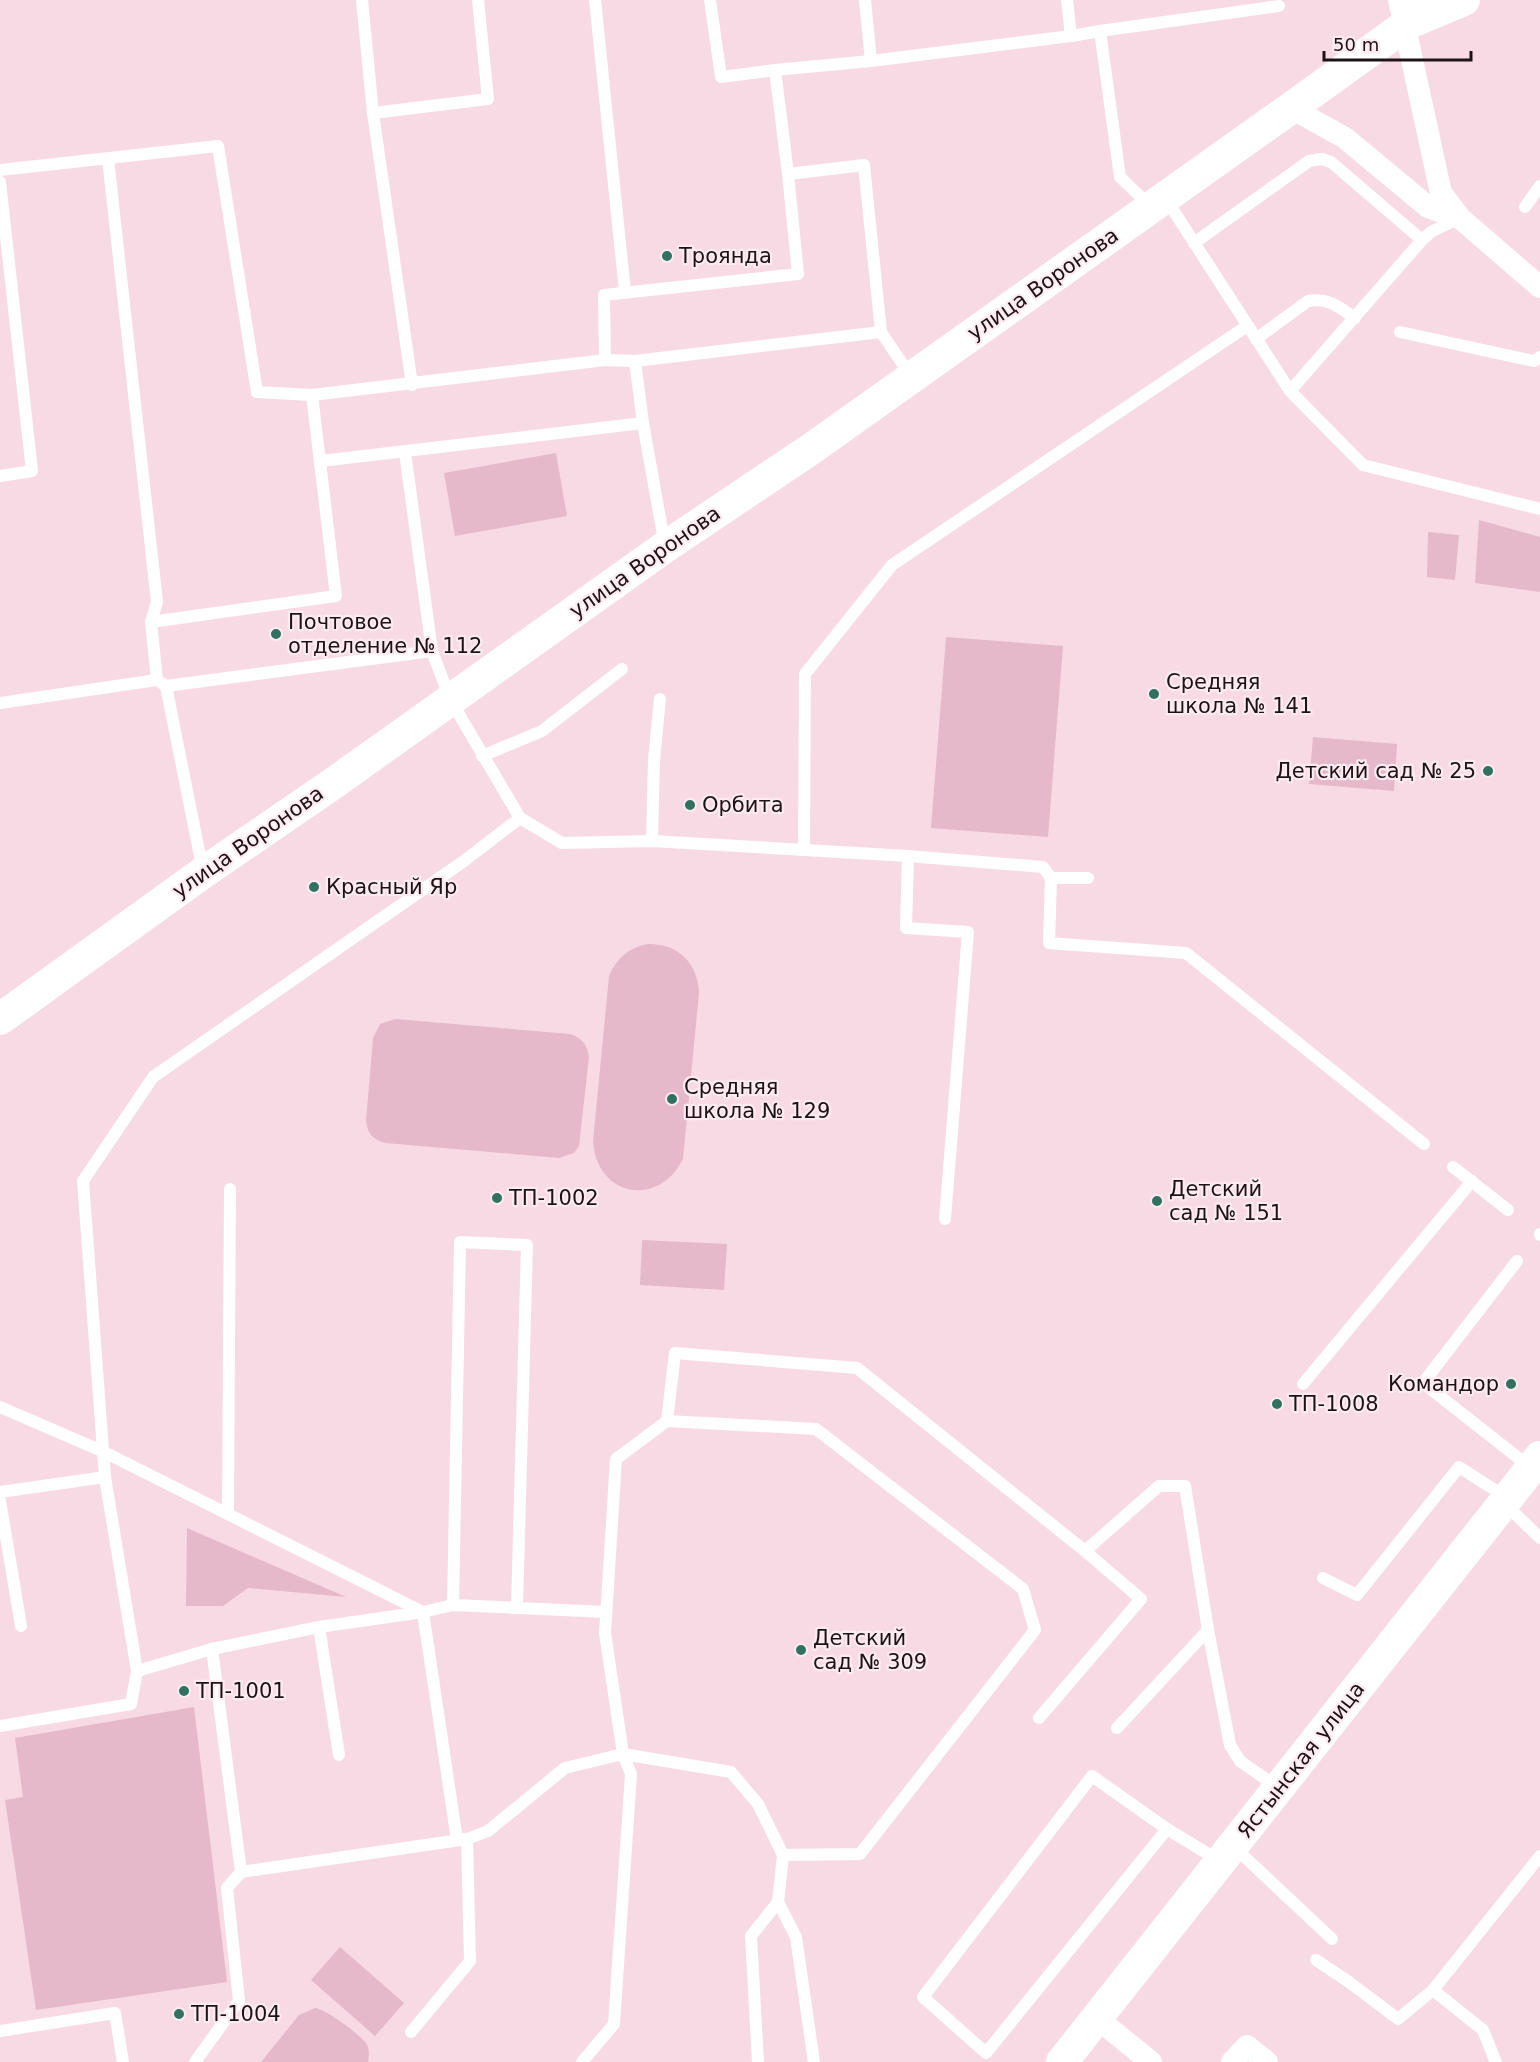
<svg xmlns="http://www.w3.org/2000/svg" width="1540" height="2062" font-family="'DejaVu Sans',sans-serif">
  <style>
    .park { fill: #e5b9ca }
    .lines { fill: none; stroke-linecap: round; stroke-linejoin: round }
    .lane { stroke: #fff; stroke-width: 12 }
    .street { stroke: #fff; stroke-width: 22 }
    .secondary { stroke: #fff; stroke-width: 32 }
    .poi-dot { fill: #31715f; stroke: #fdebf2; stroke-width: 2 }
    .labels { text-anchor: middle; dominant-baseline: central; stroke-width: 4.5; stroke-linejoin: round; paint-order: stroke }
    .poi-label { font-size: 21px; fill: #1d1317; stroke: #fdebf2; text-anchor: start }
    .street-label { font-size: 21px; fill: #1d1317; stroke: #fdebf2 }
  </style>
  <rect width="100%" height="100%" fill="#f8dae5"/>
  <g class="park">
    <path d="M556 453 567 516 455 536 444 473Z"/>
    <path d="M1479 520 1540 537V592L1475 583Z"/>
    <path d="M1428 532 1459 535 1455 580 1427 577Z"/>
    <path d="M946 637 1063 646 1048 837 931 828Z"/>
    <path d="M1313 737 1397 744 1394 791 1309 784Z"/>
    <path d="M647 944C678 943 698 963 699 993L683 1159C658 1209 596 1196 593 1141L609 976C617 958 628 948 647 944Z"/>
    <path d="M395 1019 570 1034C582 1038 587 1044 589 1057L579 1146 574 1153 559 1158 385 1143C372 1139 367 1133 366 1120L373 1038 380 1024Z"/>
    <path d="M642 1240 727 1244 724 1290 640 1285Z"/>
    <path d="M187 1528 346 1597 248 1588 223 1606H186Z"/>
    <path d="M194 1707 227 1982 36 2010 5 1800 23 1797 15 1738Z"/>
    <path d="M340 1947 404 2003 375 2036 311 1980Z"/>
    <path d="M315 2008C326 2009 359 2034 366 2043 370 2049 369 2056 368 2062H261L299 2015Z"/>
  </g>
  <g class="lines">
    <g class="lane">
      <path d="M362 0 373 113 412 385"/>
      <path d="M595 0 625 292"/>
      <path d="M710 0 721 77 775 70"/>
      <path d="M865 0 871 61"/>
      <path d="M1100 31 1279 6"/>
      <path d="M1071 36 1100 31 1120 177 1150 206"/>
      <path d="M373 113 488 99 478 0"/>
      <path d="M108 159 157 602 151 622"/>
      <path d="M0 170 218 146 257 392 312 395"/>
      <path d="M788 174 775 70 871 61 1071 36 1067 0"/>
      <path d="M0 182 32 471 0 476"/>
      <path d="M1166 199 1290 391 1363 465 1540 509"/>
      <path d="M1525 207 1540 186"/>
      <path d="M1194 243 1309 161 1322 159 1331 162 1422 240"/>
      <path d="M881 332 912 378"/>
      <path d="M1400 332 1534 361 1540 357"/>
      <path d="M1256 339 1308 301C1328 297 1339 307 1355 318"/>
      <path d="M605 360 635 361 643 423"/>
      <path d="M1290 391 1422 240 1431 232 1459 218"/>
      <path d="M321 461 643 423 665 546"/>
      <path d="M432 651 450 699 520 818 562 843 652 841 908 856 1043 867 1051 878 1049 943 1186 953 1424 1144"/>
      <path d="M160 682 166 686 203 871"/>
      <path d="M166 686 432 651 405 452"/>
      <path d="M0 703 157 680 151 622 336 596 312 395 605 360 604 295 798 274 788 174 864 165 881 332 635 361"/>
      <path d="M482 756 542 731 622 669"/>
      <path d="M652 841 654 760 660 699"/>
      <path d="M804 850 805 674 892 565 1247 326"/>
      <path d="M908 856 906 928 968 932 945 1219"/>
      <path d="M1051 878H1088"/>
      <path d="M1453 1167 1508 1210"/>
      <path d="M1540 1235V1234"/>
      <path d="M1517 1261 1423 1383 1530 1467"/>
      <path d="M1303 1384 1472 1181"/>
      <path d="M0 1407 102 1451 423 1612 453 1605 606 1612"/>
      <path d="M105 1477 83 1181 153 1077 464 861 520 818"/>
      <path d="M0 1492 105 1477 137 1671 131 1704 0 1726"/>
      <path d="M0 1501 21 1626"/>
      <path d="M1504 1503 1540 1538"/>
      <path d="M228 1514 230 1189"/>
      <path d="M1085 1551 1159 1486H1185L1208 1630 1230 1745 1240 1761 1277 1787"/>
      <path d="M1323 1578 1357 1595 1459 1467 1506 1497"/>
      <path d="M453 1605 460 1242 527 1245 517 1608"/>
      <path d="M319 1627 339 1755"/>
      <path d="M137 1671 212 1649 319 1627 423 1612 457 1840 467 1839 470 1961 411 2032"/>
      <path d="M1117 1728 1208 1630"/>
      <path d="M1167 1829 986 2053 923 1997 1092 1776 1167 1829 1220 1861"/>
      <path d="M1233 1846 1332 1939"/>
      <path d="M783 1855 778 1902 796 1937 814 2062"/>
      <path d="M241 1872 467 1839 488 1831 565 1768 623 1754 605 1633 616 1459 667 1421"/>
      <path d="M1316 1960 1349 1982 1398 2019 1433 1990 1540 1856"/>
      <path d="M1433 1990 1483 2030 1496 2062"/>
      <path d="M0 2031 115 2013 123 2062"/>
      <path d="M195 2062 239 2001 227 1888 241 1872 212 1649"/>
      <path d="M582 2062 614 2024 631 1774 623 1754 731 1772 758 1804 783 1855 860 1854 1035 1630 1023 1589 816 1429 667 1421 675 1353 857 1368 1085 1551 1141 1599 1039 1718"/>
      <path d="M758 2062 751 1936 778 1902"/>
    </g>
    <g class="street">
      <path d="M1399 0 1441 193 1460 218 1540 287"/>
      <path d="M1291 108 1345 138 1428 207 1460 218"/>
      <path d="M1098 2019 1151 2062"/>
      <path d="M1232 2062 1247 2046 1267 2062"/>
    </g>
    <g class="secondary">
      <path d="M1409 23 1464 0"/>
      <path d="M0 1019 204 872 331 785 665 547 811 449 1291 108 1406 25 1427 0"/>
      <path d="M1062 2062 1540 1457"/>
    </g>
  </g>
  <g class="poi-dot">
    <circle cx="667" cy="256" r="6"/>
    <circle cx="276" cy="634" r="6"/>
    <circle cx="1154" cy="694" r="6"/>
    <circle cx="1488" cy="771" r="6"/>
    <circle cx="690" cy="805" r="6"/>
    <circle cx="314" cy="887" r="6"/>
    <circle cx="672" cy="1099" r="6"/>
    <circle cx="497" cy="1198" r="6"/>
    <circle cx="1157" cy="1201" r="6"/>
    <circle cx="1511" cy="1384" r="6"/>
    <circle cx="1277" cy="1404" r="6"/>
    <circle cx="801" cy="1650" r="6"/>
    <circle cx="184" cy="1691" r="6"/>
    <circle cx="179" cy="2014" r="6"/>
  </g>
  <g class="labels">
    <g class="poi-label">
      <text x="679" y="256">Троянда</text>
      <text x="288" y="622">Почтовое<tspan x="288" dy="24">отделение № 112</tspan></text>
      <text x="1166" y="682">Средняя<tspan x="1166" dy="24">школа № 141</tspan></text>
      <text x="1476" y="771" text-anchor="end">Детский сад № 25</text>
      <text x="702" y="805">Орбита</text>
      <text x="326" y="887">Красный Яр</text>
      <text x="684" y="1087">Средняя<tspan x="684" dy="24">школа № 129</tspan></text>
      <text x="1169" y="1189">Детский<tspan x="1169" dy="24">сад № 151</tspan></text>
      <text x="509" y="1198">ТП-1002</text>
      <text x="1499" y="1384" text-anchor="end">Командор</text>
      <text x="1289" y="1404">ТП-1008</text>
      <text x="813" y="1638">Детский<tspan x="813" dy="24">сад № 309</tspan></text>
      <text x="196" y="1691">ТП-1001</text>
      <text x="191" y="2014">ТП-1004</text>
    </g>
    <g class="street-label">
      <text transform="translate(1043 284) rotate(-35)">улица Воронова</text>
      <text transform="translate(645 562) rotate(-35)">улица Воронова</text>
      <text transform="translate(248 842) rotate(-35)">улица Воронова</text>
      <text transform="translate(1301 1760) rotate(-52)">Ястынская улица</text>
    </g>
  </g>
  <path d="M1324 51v9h147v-9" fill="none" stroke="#1d1317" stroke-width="3"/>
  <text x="1333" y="51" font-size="18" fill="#1d1317" stroke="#fdebf2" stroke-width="4.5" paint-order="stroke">50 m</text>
</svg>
